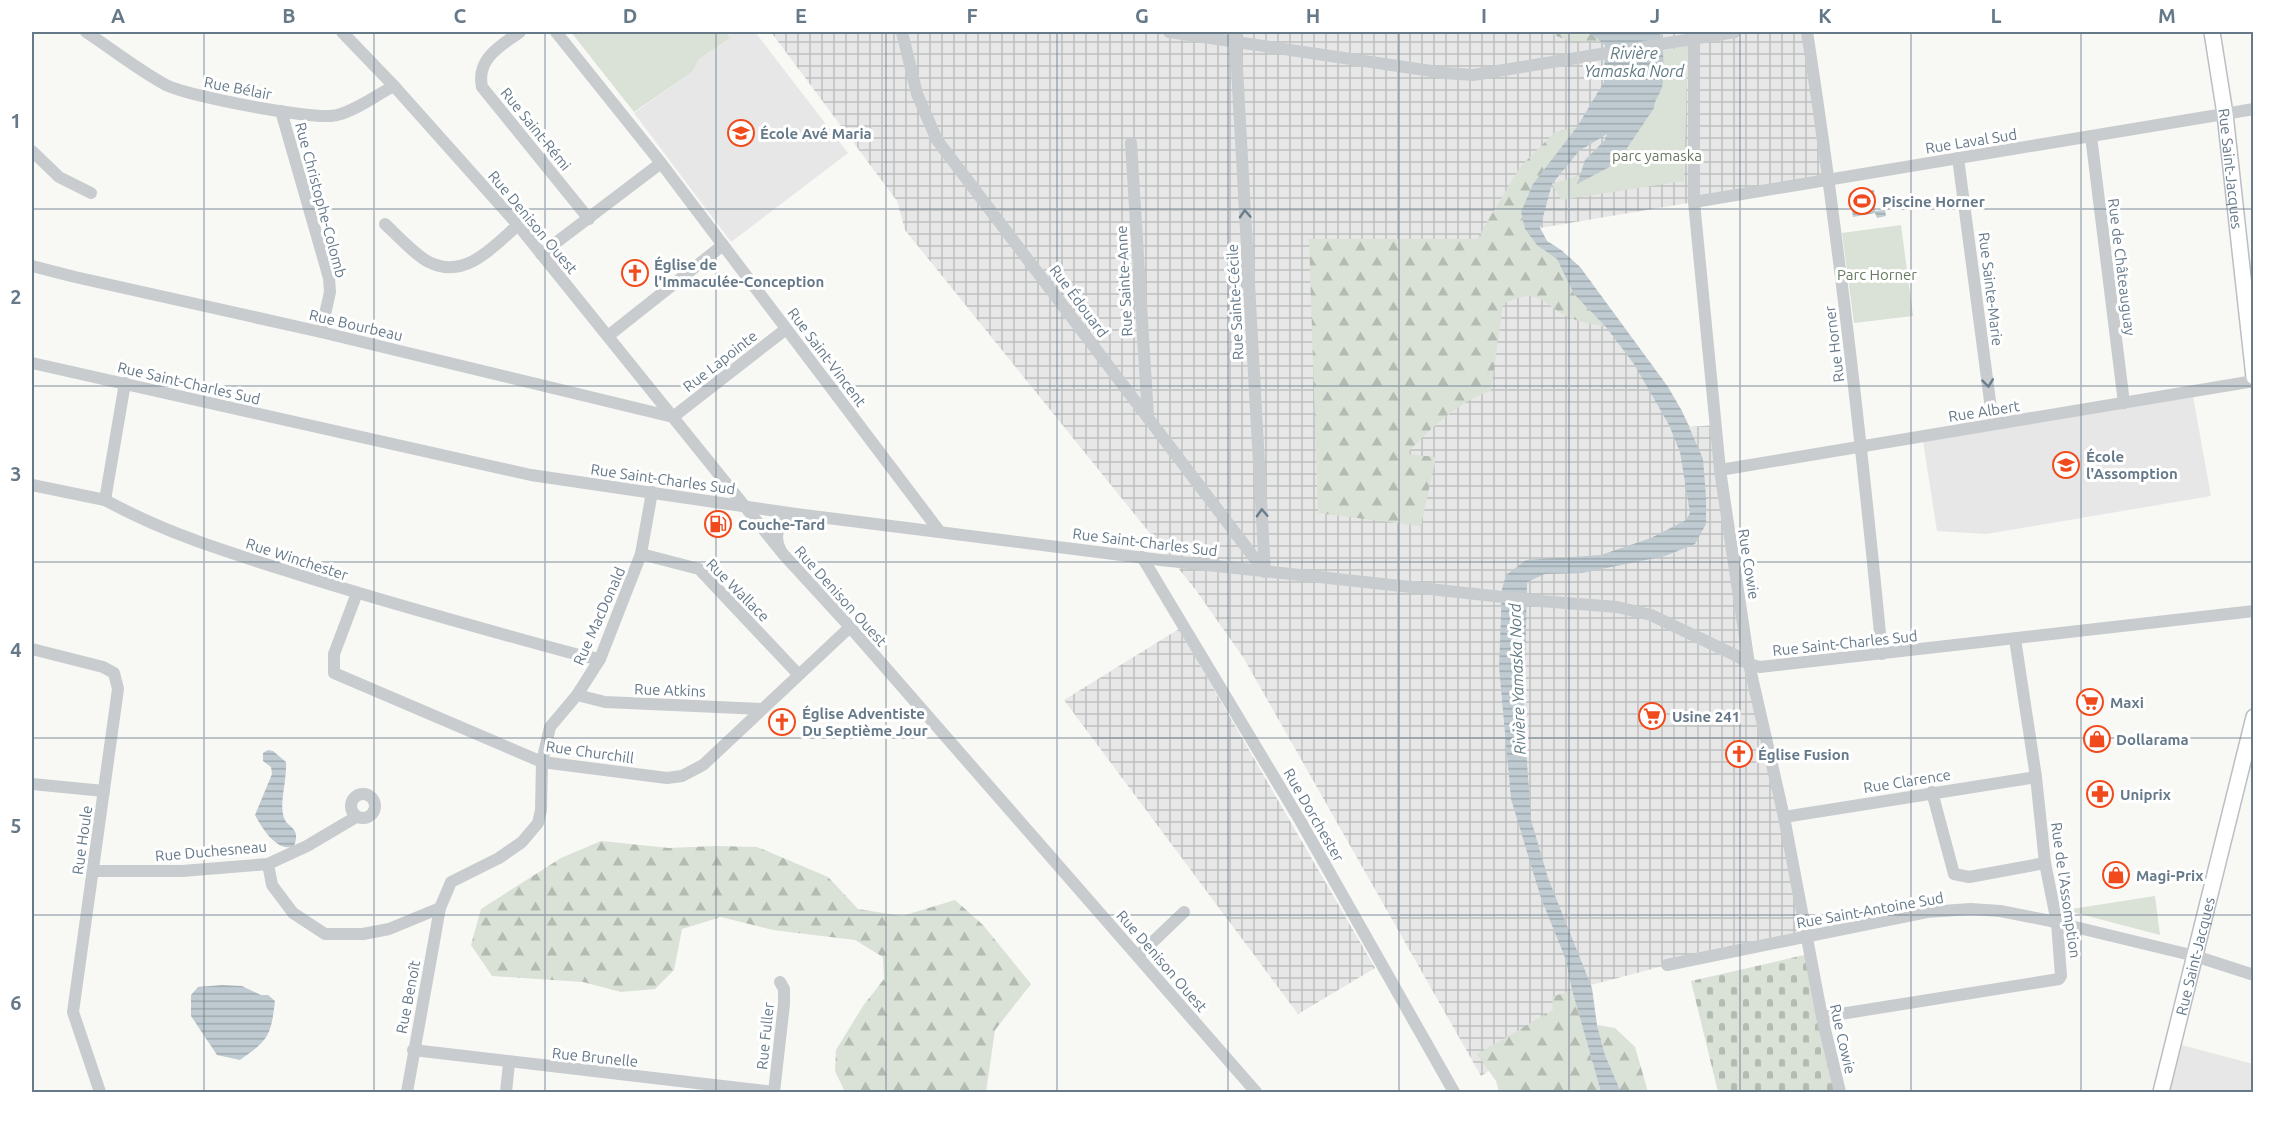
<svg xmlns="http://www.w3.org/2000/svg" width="2285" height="1124" font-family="Ubuntu,sans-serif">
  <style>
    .built { fill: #e6e7e6 }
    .industrial { fill: url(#industrial-grid) }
    .forest { fill: url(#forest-firs) }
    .cemetery { fill: url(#cemetery-stones) }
    .park { fill: #dae1d6 }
    .water { fill: url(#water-rules) }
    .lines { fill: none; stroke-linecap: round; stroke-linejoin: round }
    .major-casing { stroke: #bbbfc3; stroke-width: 18 }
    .minor { stroke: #c8cccf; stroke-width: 12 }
    .major { stroke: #fff; stroke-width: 15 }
    .oneway { stroke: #6a7d8c }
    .grid { fill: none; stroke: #657989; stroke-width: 1.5; stroke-opacity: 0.55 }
    .labels { text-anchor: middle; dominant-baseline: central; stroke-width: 6; stroke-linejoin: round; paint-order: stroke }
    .street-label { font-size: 15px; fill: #657989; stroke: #fff }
    .poi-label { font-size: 15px; font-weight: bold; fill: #657989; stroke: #fff; text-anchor: start }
    .park-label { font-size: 15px; fill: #667a60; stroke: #fff }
    .water-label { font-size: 16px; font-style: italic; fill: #607b84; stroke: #fff }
    .neatline { fill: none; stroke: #657989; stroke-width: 2 }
    .grid-label { font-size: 20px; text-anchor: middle; font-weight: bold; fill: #657989 }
  </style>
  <defs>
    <pattern id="industrial-grid" width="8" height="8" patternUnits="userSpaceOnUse" patternTransform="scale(1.5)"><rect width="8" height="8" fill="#e6e7e6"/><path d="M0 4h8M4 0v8" fill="none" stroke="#bec0c0"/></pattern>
    <pattern id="forest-firs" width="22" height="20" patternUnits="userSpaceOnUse" patternTransform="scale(1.5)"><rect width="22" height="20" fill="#dae1d6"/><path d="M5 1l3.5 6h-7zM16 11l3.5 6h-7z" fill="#b4bbb3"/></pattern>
    <pattern id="cemetery-stones" width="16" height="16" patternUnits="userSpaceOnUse" patternTransform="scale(1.5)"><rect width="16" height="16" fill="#dae1d6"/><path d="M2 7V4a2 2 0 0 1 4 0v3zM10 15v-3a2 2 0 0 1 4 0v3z" fill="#b4bbb3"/></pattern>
    <pattern id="water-rules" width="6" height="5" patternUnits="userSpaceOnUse" patternTransform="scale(1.5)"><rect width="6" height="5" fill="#bfcbd0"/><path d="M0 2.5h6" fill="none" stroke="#9faaaf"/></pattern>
  </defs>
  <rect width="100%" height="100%" fill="#f8f8f5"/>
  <g class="built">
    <path d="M726 32H755L848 153 731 242 634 113 692 72 699 59 730 38Z"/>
    <path d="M2192 391 2211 496 1986 534 1937 531 1922 435Z"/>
    <path d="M2174 1043 2253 1064V1092H2161Z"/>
  </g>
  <g class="industrial">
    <path d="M771 32H1694V38L1735 32H1807L1830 179 1540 228 1547 241 1561 250 1580 267 1668 387 1690 427 1714 425 1741 604 1806 936 1667 965 1572 990 1578 1012 1481 1076 1243 657 1195 589 905 230 897 201Z"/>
    <path d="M1179 629 1375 968 1298 1014 1064 700Z"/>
  </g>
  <g class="forest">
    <path d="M1547 32H1589L1601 41H1569Z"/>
    <path d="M1577 127 1533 184 1521 212 1525 229 1537 245 1557 259 1574 294 1606 327C1595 324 1583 323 1573 319 1542 307 1543 284 1503 304L1491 391C1463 398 1426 432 1407 454L1436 457 1421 526 1318 513 1309 239H1477L1520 167 1555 132Z"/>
    <path d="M601 841 669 848 715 846 757 847 828 877 858 909 902 916 955 900 983 925 1031 984 995 1030 986 1092H845L835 1071 836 1050 863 1006 884 979 883 957 855 940 773 930 721 917 682 929 674 970 655 989 621 992 583 982 492 976 471 945 481 909 561 858Z"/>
    <path d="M1572 990 1601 1092H1499L1496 1081 1477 1054 1553 1010 1552 997Z"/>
    <path d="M1597 1025 1615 1028 1635 1047 1648 1092H1621L1605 1055Z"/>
  </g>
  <path class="cemetery" d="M1809 954 1840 1092H1718L1691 981Z"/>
  <g class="park">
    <path d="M571 32H726L730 38 699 59 692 72 634 112Z"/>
    <path d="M1688 46 1684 181 1561 200 1552 184 1617 163 1654 108 1663 51Z"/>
    <path d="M1901 225 1913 316 1854 323 1842 233Z"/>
    <path d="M2155 896 2160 935 2065 910Z"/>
  </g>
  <g class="water">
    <path d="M1589 32H1660C1663 44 1666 79 1661 90 1658 97 1655 99 1654 108L1617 163 1577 184 1585 160 1605 140 1607 134 1579 151 1552 184 1540 228 1547 241 1561 250 1580 267 1668 387 1682 411 1703 459 1706 497V524L1695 544 1665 556 1582 573 1545 574 1527 582 1524 719 1531 820 1548 878 1592 988 1597 1025 1605 1055 1621 1092H1601L1572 990 1566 960 1541 898 1511 799 1499 667 1502 589 1506 575 1526 560 1601 555 1651 538 1686 520 1690 513 1680 452 1669 425 1634 364 1606 327 1574 294 1557 259 1537 245 1525 229 1521 212 1533 184 1577 127 1604 82 1605 45Z"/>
    <path d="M1874 190 1875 211 1885 210 1886 216 1877 218 1875 213 1853 217 1849 193Z"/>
    <path d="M268 750 273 751 286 762C287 779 280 801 283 814 285 829 302 825 294 846 277 853 262 828 255 815L272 774 271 767 263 761V753Z"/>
    <path d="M222 985 242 986 261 995H268L275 1001C271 1035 269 1040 240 1060L217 1055 191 1016V995L198 987Z"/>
  </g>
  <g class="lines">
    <defs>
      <g id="major">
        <path id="s1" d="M2212 32 2225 114 2254 377"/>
        <path id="s2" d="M2161 1092 2254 717"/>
      </g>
    </defs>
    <use href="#major" class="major-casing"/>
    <g class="minor">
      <path d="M86 32C112 49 138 70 166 85 187 96 316 121 337 115 357 110 376 95 394 86"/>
      <path d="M342 32 394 86 518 225 784 555 850 627 1256 1092"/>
      <path d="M520 32C500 46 476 59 482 87L589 219"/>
      <path d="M556 32 661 163 940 532"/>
      <path d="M902 32 917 94 937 140 1265 572"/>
      <path d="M1169 32 1445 73 1473 75 1735 32"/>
      <path d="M1235 32 1265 572"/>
      <path d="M1694 32V202L1720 470 1749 664 1784 817 1822 1017 1840 1092"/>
      <path d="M1807 32C1839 238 1862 446 1882 654"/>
      <path d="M281 111 329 278 330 292 321 332"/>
      <path d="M2091 136 2124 403"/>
      <path d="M1131 143 1148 417"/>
      <path d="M32 151 59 177 91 193"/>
      <path d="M1958 158 1993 424"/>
      <path d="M1694 202 2254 109"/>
      <path d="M385 224C396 234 418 258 431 263 466 279 494 246 518 225"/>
      <path d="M541 254 661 163"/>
      <path d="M32 266 75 277 321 332 673 417 786 329"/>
      <path d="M608 336 723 245"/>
      <path d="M32 363 531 475 796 514 1161 560 1540 601 1617 607 1651 615 1737 656 1749 664 1760 667 2254 611"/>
      <path d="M125 383 105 500C167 534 230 553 297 574 391 604 487 630 582 656L600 659"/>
      <path d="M1720 470 2254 381"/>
      <path d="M32 485 105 500"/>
      <path d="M780 549C772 532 781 522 796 514"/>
      <path d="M641 554 699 569 798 674"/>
      <path d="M1142 557 1301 822 1454 1092"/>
      <path d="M357 593 334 654V673L542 762 667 778 682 776 703 765 850 627"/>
      <path d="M32 649 103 667 114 673 118 689 73 1012 100 1092"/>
      <path d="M577 695 605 702 762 709"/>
      <path d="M32 784 104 791"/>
      <path d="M1932 792 1954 874 1969 877 2045 863"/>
      <circle cx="363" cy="806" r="12"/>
      <path d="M1784 817 2036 777"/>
      <path d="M268 864 272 885 293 913 325 934H363L389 929 440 908 451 882 499 858 522 842 538 823 541 810 542 762 550 727 577 695 600 659 641 554 652 492"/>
      <path d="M93 871H182L268 864 307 846 356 817"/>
      <path d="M1138 956 1184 912"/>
      <path d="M1667 965 1927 912 1971 909 2000 911 2046 920 2195 956 2254 975"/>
      <path d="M1822 1017 2059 979 2061 976 2057 923 2045 863 2036 777 2015 639"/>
      <path d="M413 1050 774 1092"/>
      <path d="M407 1092 440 908"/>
      <path d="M506 1092 509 1063"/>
      <path d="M774 1092 784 1004V989L780 982"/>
    </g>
    <use href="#major" class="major"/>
  </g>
  <defs><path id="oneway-chevron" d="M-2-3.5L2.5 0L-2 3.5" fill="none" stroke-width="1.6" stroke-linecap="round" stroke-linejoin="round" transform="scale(1.5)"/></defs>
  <g class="oneway">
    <use href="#oneway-chevron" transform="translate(1245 214) rotate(-93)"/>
    <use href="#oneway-chevron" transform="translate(1988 383) rotate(83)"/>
    <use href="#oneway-chevron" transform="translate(1262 513) rotate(-93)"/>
  </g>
  <path class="grid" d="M204 32V1092M374 32V1092M545 32V1092M716 32V1092M886 32V1092M1057 32V1092M1228 32V1092M1399 32V1092M1569 32V1092M1740 32V1092M1911 32V1092M2081 32V1092M32 209H2254M32 386H2254M32 562H2254M32 738H2254M32 915H2254"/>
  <defs>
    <symbol id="school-ring" viewBox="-11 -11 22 22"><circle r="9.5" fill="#fff" stroke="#f14a1c" stroke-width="1.5"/><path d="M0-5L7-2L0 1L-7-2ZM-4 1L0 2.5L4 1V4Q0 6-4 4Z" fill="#f14a1c"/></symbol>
    <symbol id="stadium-ring" viewBox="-11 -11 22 22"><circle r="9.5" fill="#fff" stroke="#f14a1c" stroke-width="1.5"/><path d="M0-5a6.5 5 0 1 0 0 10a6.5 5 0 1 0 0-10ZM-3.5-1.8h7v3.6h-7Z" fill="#f14a1c"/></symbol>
    <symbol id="church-ring" viewBox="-11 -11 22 22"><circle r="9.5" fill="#fff" stroke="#f14a1c" stroke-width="1.5"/><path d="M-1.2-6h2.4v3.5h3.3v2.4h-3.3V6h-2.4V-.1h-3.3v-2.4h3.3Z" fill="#f14a1c"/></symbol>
    <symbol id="fuel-ring" viewBox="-11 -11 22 22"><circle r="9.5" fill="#fff" stroke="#f14a1c" stroke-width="1.5"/><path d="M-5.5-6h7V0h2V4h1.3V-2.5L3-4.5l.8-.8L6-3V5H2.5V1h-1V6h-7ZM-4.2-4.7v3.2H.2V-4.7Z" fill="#f14a1c"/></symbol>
    <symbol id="supermarket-ring" viewBox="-11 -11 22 22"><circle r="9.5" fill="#fff" stroke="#f14a1c" stroke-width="1.5"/><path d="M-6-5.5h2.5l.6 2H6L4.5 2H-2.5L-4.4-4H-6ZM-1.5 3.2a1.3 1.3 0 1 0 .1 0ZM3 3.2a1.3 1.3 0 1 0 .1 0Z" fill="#f14a1c"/></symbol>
    <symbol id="shop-ring" viewBox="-11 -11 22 22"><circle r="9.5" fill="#fff" stroke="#f14a1c" stroke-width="1.5"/><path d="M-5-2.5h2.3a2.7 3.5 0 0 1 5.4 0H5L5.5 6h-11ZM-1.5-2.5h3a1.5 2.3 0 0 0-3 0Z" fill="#f14a1c"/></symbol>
    <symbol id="pharmacy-ring" viewBox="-11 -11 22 22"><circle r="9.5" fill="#fff" stroke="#f14a1c" stroke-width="1.5"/><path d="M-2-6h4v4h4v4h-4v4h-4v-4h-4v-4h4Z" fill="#f14a1c"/></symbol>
  </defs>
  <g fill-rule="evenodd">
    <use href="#school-ring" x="726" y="118" width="30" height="30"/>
    <use href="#stadium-ring" x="1847" y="186" width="30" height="30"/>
    <use href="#church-ring" x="620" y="258" width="30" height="30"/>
    <use href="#school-ring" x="2051" y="450" width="30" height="30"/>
    <use href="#fuel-ring" x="703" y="509" width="30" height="30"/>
    <use href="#supermarket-ring" x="2075" y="687" width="30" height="30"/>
    <use href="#supermarket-ring" x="1637" y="701" width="30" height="30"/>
    <use href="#church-ring" x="767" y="707" width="30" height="30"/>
    <use href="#shop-ring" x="2082" y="724" width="30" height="30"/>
    <use href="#church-ring" x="1724" y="739" width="30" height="30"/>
    <use href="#pharmacy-ring" x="2085" y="779" width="30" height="30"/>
    <use href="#shop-ring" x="2101" y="860" width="30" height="30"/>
  </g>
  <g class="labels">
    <g class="street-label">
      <text transform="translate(238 88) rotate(11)">Rue Bélair</text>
      <text transform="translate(536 129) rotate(51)">Rue Saint-Rémi</text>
      <text transform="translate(1971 141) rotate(-9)">Rue Laval Sud</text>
      <text stroke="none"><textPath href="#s1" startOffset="138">Rue Saint-Jacques</textPath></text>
      <text transform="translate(321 200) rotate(75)">Rue Christophe-Colomb</text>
      <text transform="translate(533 222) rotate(50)">Rue Denison Ouest</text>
      <text transform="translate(2122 267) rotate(83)">Rue de Châteauguay</text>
      <text transform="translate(1124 281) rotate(-93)">Rue Sainte-Anne</text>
      <text transform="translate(1991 289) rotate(83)">Rue Sainte-Marie</text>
      <text transform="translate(1079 301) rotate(53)">Rue Édouard</text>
      <text transform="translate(1235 302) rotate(-93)">Rue Sainte-Cécile</text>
      <text transform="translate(356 325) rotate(13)">Rue Bourbeau</text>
      <text transform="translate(1834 344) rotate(-97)">Rue Horner</text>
      <text transform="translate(827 357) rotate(53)">Rue Saint-Vincent</text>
      <text transform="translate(720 361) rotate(-38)">Rue Lapointe</text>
      <text transform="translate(189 383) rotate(13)">Rue Saint-Charles Sud</text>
      <text transform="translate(1984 411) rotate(-9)">Rue Albert</text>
      <text transform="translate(663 479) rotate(8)">Rue Saint-Charles Sud</text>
      <text transform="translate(1145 542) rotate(7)">Rue Saint-Charles Sud</text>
      <text transform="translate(297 559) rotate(18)">Rue Winchester</text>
      <text transform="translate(1749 564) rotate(81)">Rue Cowie</text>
      <text transform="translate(738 590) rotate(45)">Rue Wallace</text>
      <text transform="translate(841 596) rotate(48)">Rue Denison Ouest</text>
      <text transform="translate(599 616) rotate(-66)">Rue MacDonald</text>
      <text transform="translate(1845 643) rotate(-6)">Rue Saint-Charles Sud</text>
      <text transform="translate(670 690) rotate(2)">Rue Atkins</text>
      <text transform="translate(590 752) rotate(8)">Rue Churchill</text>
      <text transform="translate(1907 781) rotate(-9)">Rue Clarence</text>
      <text transform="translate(1314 815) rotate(60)">Rue Dorchester</text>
      <text transform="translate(82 840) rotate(-82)">Rue Houle</text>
      <text transform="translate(211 851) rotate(-5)">Rue Duchesneau</text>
      <text transform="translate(2066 890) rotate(82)">Rue de l'Assomption</text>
      <text transform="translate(1870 910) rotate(-10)">Rue Saint-Antoine Sud</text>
      <text stroke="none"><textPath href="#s2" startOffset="140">Rue Saint-Jacques</textPath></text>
      <text transform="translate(1162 961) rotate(49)">Rue Denison Ouest</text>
      <text transform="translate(408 997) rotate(-79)">Rue Benoît</text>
      <text transform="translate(765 1036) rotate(-84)">Rue Fuller</text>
      <text transform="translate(1843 1039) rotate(77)">Rue Cowie</text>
      <text transform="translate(595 1057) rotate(6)">Rue Brunelle</text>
    </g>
    <g class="poi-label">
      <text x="760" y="133">École Avé Maria</text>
      <text x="1882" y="201">Piscine Horner</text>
      <text x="654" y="264">Église de<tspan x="654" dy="17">l'Immaculée-Conception</tspan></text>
      <text x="2086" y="456">École<tspan x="2086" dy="17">l'Assomption</tspan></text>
      <text x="738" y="524">Couche-Tard</text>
      <text x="2110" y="702">Maxi</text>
      <text x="802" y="713">Église Adventiste<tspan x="802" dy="17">Du Septième Jour</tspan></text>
      <text x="1672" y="716">Usine 241</text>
      <text x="2116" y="739">Dollarama</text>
      <text x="1758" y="754">Église Fusion</text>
      <text x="2120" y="794">Uniprix</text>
      <text x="2136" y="875">Magi-Prix</text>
    </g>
    <g class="park-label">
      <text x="1657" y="155">parc yamaska</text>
      <text x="1877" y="274">Parc Horner</text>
    </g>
    <g class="water-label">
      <text x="1634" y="53">Rivière<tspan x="1634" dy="18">Yamaska Nord</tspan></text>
      <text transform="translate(1517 679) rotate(-92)">Rivière Yamaska Nord</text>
    </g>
  </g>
  <rect width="2285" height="1124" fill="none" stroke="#ffffff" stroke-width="66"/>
  <rect x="33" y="33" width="2219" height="1058" class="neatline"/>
  <g class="grid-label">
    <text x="118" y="23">A</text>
    <text x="289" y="23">B</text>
    <text x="460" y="23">C</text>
    <text x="630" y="23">D</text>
    <text x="801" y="23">E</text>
    <text x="972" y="23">F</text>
    <text x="1142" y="23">G</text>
    <text x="1313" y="23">H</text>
    <text x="1484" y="23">I</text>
    <text x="1655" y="23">J</text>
    <text x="1825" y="23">K</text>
    <text x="1996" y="23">L</text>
    <text x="2167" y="23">M</text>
    <text x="16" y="128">1</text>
    <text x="16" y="304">2</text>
    <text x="16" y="481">3</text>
    <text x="16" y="657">4</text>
    <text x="16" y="833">5</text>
    <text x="16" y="1010">6</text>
  </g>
</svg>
